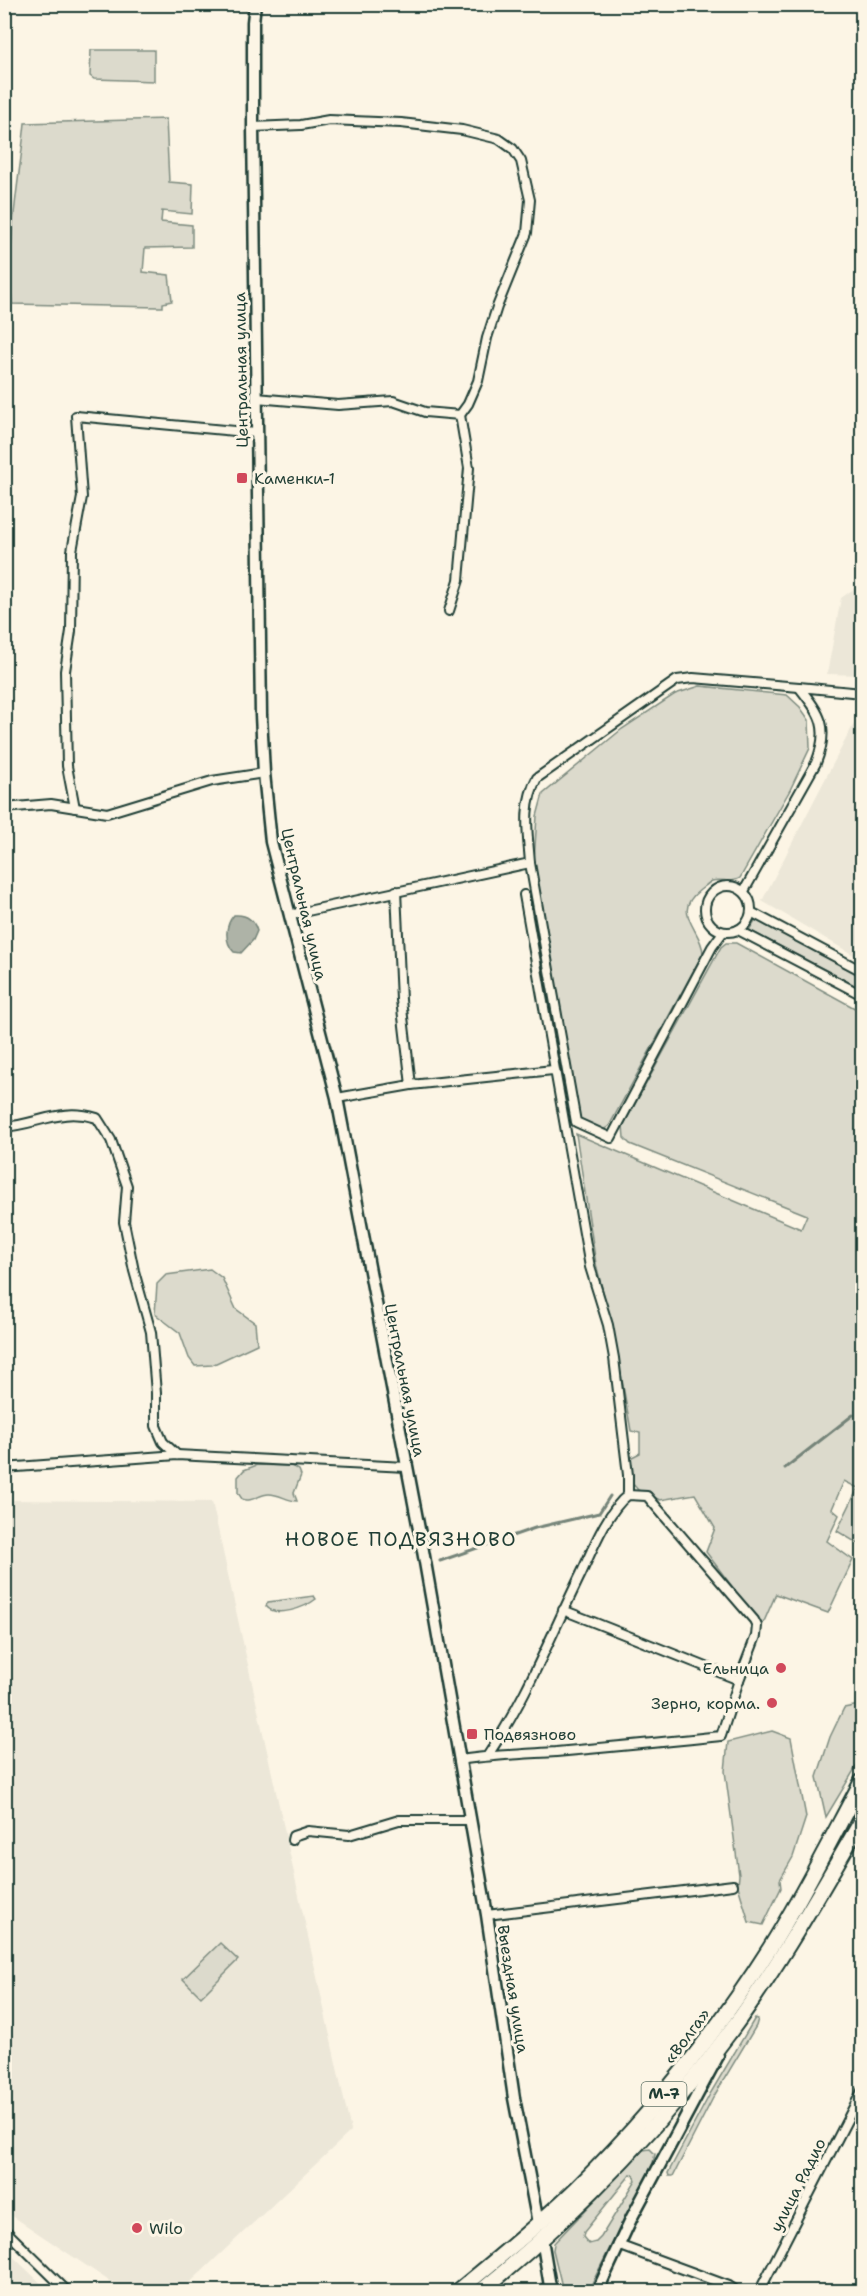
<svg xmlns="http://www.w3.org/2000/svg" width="867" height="2296" font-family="'Shantell Sans',sans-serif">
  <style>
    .built { fill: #ece7d8 }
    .green { fill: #dcdacc; stroke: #7e8c80; stroke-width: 1.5; fill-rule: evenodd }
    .water { fill: #aeb3a7; stroke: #758479; stroke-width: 1.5 }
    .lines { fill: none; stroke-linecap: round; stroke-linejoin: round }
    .stream { stroke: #758479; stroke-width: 3 }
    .street-casing { stroke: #1f3d34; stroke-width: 12 }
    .secondary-casing { stroke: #1f3d34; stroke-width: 15 }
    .highway-casing { stroke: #1f3d34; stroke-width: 18 }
    .street { stroke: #fcf5e5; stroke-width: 8 }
    .secondary { stroke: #fcf5e5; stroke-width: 10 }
    .highway { stroke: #fcf5e5; stroke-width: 14 }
    .poi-dot { fill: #d1495b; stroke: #fcf5e5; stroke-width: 2 }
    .labels { text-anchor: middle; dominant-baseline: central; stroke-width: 6; stroke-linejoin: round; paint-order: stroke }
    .shield { fill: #fcf5e5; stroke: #617469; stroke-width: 1.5 }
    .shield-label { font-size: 15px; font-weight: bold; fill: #1f3d34 }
    .street-label { font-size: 16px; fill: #1f3d34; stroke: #fcf5e5 }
    .poi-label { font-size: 16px; fill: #1f3d34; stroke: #fcf5e5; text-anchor: start }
    .quarter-label { font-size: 20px; letter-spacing: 1.5px; fill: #1f3d34; stroke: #fcf5e5 }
  </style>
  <rect width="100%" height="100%" fill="#fcf5e5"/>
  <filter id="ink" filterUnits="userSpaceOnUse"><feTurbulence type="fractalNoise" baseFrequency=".0167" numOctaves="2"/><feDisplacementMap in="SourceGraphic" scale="12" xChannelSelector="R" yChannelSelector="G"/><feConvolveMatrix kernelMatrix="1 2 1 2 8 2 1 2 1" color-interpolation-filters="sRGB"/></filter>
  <g filter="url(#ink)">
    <g class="built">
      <path d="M862 583V675L827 674 841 598Z"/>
      <path d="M862 708V960L762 901Z"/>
      <path d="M4 1500 212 1502 351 2131 181 2291H124L5 2211Z"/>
      <path d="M4 2249H5L49 2291H5Z"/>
    </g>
    <g class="green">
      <path d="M91 50H154V81L94 79 90 76Z"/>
      <path d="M166 119 169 182 193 184 192 214 162 211 161 222 192 225V247L145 248 143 272 169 275 172 301 163 303V307H159L12 304C6 244 19 183 25 123Z"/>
      <path d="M700 686 787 695 800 707 809 720 810 748 790 790 740 878C731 884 722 878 712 881 708 883 703 888 700 890 670 913 702 929 703 953L609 1126 603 1130 579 1122 576 1110 534 861 537 816 543 794 622 729 675 694Z"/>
      <path d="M756 919 862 975V989L749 930Z"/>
      <path d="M726 943H736L862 1012V1546L837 1531 858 1488 844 1481 832 1509 839 1515 827 1541 853 1560 828 1613 776 1594 762 1626 706 1552 715 1528 695 1494 660 1500 638 1490 632 1483 630 1458 640 1453V1433L631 1431 614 1335 596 1264 576 1134 801 1229 807 1215 630 1144 624 1138 623 1126 721 947Z"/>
      <path d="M210 1269 222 1278 236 1309 255 1323 257 1344 212 1365 195 1366 189 1358 180 1333 155 1314 157 1284 166 1275Z"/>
      <path d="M257 1465 291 1466 299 1470 301 1475 294 1493 297 1501C287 1501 280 1494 269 1494 259 1494 252 1503 242 1499L238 1493V1477L244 1470Z"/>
      <path d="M314 1596 316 1599C306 1607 276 1619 266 1606L268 1602Z"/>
      <path d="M859 1705 862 1707V1757L826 1817 817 1777 830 1737 844 1708Z"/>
      <path d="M772 1731 791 1738 806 1817 793 1857 780 1880 781 1888 763 1925 749 1922 738 1886 739 1875 725 1771 728 1742Z"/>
      <path d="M220 1943 238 1960 201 1997 183 1979Z"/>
      <path d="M755 2018 758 2019 756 2026 714 2096 673 2176H669L668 2173 710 2094Z"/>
      <path d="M650 2149 655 2154 653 2163 588 2291H563L553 2250 554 2243 643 2150ZM631 2174 634 2175 636 2180 601 2237 596 2242 589 2244 583 2237 584 2232Z"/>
    </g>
    <path class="water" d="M234 915C246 914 254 920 257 931L253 940 241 953 234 952C224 942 225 925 234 915Z"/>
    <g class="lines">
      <g class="stream">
        <path d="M785 1468 853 1415"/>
        <path d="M440 1561 535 1528 599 1513 610 1496"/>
      </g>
      <defs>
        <g id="street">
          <path d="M253 127 301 125 329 120 401 123 462 130 499 139 513 149 521 161 530 200 527 233 497 307 487 338 478 381 468 404 460 415"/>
          <path d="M256 398 338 405 393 401 425 412 460 415 469 468 459 580 449 611"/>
          <path d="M4 808 51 804 107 813 212 781 264 773"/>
          <path d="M75 808 67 766 65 671 71 631 72 551 82 497 76 416 256 433"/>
          <path d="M530 863 576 1122 611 1138 712 947 723 932"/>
          <circle cx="728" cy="909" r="23"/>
          <path d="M396 891 401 1000 411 1085"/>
          <path d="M744 891 816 763C830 727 821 715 799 687L862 693"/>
          <path d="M524 895 590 1267 608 1325 614 1358 628 1475V1495"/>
          <path d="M751 912 862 971"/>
          <path d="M289 915 530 863C528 834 522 805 537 778L677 680 693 678 799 687"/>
          <path d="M738 930 862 995"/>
          <path d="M337 1098 411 1085 553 1070"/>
          <path d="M4 1127C40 1124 60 1107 97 1118L111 1140 127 1186 124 1222 134 1271 151 1332 156 1393V1426L163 1442 177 1455"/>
          <path d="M4 1468 177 1455 406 1467"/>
          <path d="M563 1610 739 1680"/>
          <path d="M460 1760C492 1755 524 1754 556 1752 611 1747 666 1742 721 1736L739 1680 756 1636 757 1626 754 1620 647 1496 628 1495C608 1510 592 1550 581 1574 551 1635 526 1699 488 1755"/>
          <path d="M292 1840 293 1836 308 1831 349 1835 399 1820H471"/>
          <path d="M487 1915 733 1885"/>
          <path d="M4 2229 68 2292"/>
          <path d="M618 2245 729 2286 738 2292"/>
          <path d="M759 2292 862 2091"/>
        </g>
        <g id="secondary">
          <path d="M255 4 253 22V127L261 715 264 773 271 842 337 1098 422 1545 487 1915 514 2098 538 2223"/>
          <path d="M542 2239 551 2292"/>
          <path d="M597 2292 632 2217 718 2056"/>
        </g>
        <g id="highway">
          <path d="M457 2292C498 2258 539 2225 577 2188 650 2116 715 2035 770 1948 804 1894 832 1837 862 1781"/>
          <path d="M480 2292C573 2216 658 2130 729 2033 779 1966 820 1892 862 1820"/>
        </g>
      </defs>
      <use href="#street" class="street-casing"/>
      <use href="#secondary" class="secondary-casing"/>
      <use href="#highway" class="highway-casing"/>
      <use href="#street" class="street"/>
      <use href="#secondary" class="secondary"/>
      <use href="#highway" class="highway"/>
    </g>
  </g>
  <g class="poi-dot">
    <rect x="236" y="472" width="12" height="12" rx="3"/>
    <circle cx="781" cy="1668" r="6"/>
    <circle cx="772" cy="1703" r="6"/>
    <rect x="466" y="1728" width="12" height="12" rx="3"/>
    <circle cx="137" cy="2228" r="6"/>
  </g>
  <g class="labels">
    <rect class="shield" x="641.5" y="2082" width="45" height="24" rx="4.5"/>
    <g class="shield-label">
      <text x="664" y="2094">М-7</text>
    </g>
    <g class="street-label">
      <text transform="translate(241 370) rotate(-91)">Центральная улица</text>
      <text transform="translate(304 904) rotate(77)">Центральная улица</text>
      <text transform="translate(405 1380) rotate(79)">Центральная улица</text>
      <text transform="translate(513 1989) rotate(81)">Выездная улица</text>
      <text transform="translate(687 2036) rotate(-53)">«Волга»</text>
      <text transform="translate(798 2185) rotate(-63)">улица Радио</text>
    </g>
    <g class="poi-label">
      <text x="254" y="478">Каменки-1</text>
      <text x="769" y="1668" text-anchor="end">Ельница</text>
      <text x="760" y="1703" text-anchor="end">Зерно, корма.</text>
      <text x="484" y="1734">Подвязново</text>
      <text x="149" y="2228">Wilo</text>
    </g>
    <g class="quarter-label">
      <text x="401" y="1539">НОВОЕ ПОДВЯЗНОВО</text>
    </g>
  </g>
  <rect width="867" height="2296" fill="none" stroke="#fcf5e5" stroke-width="24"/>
  <rect x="12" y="12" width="843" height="2272" fill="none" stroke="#1f3d34" stroke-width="2" filter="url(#ink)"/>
</svg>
